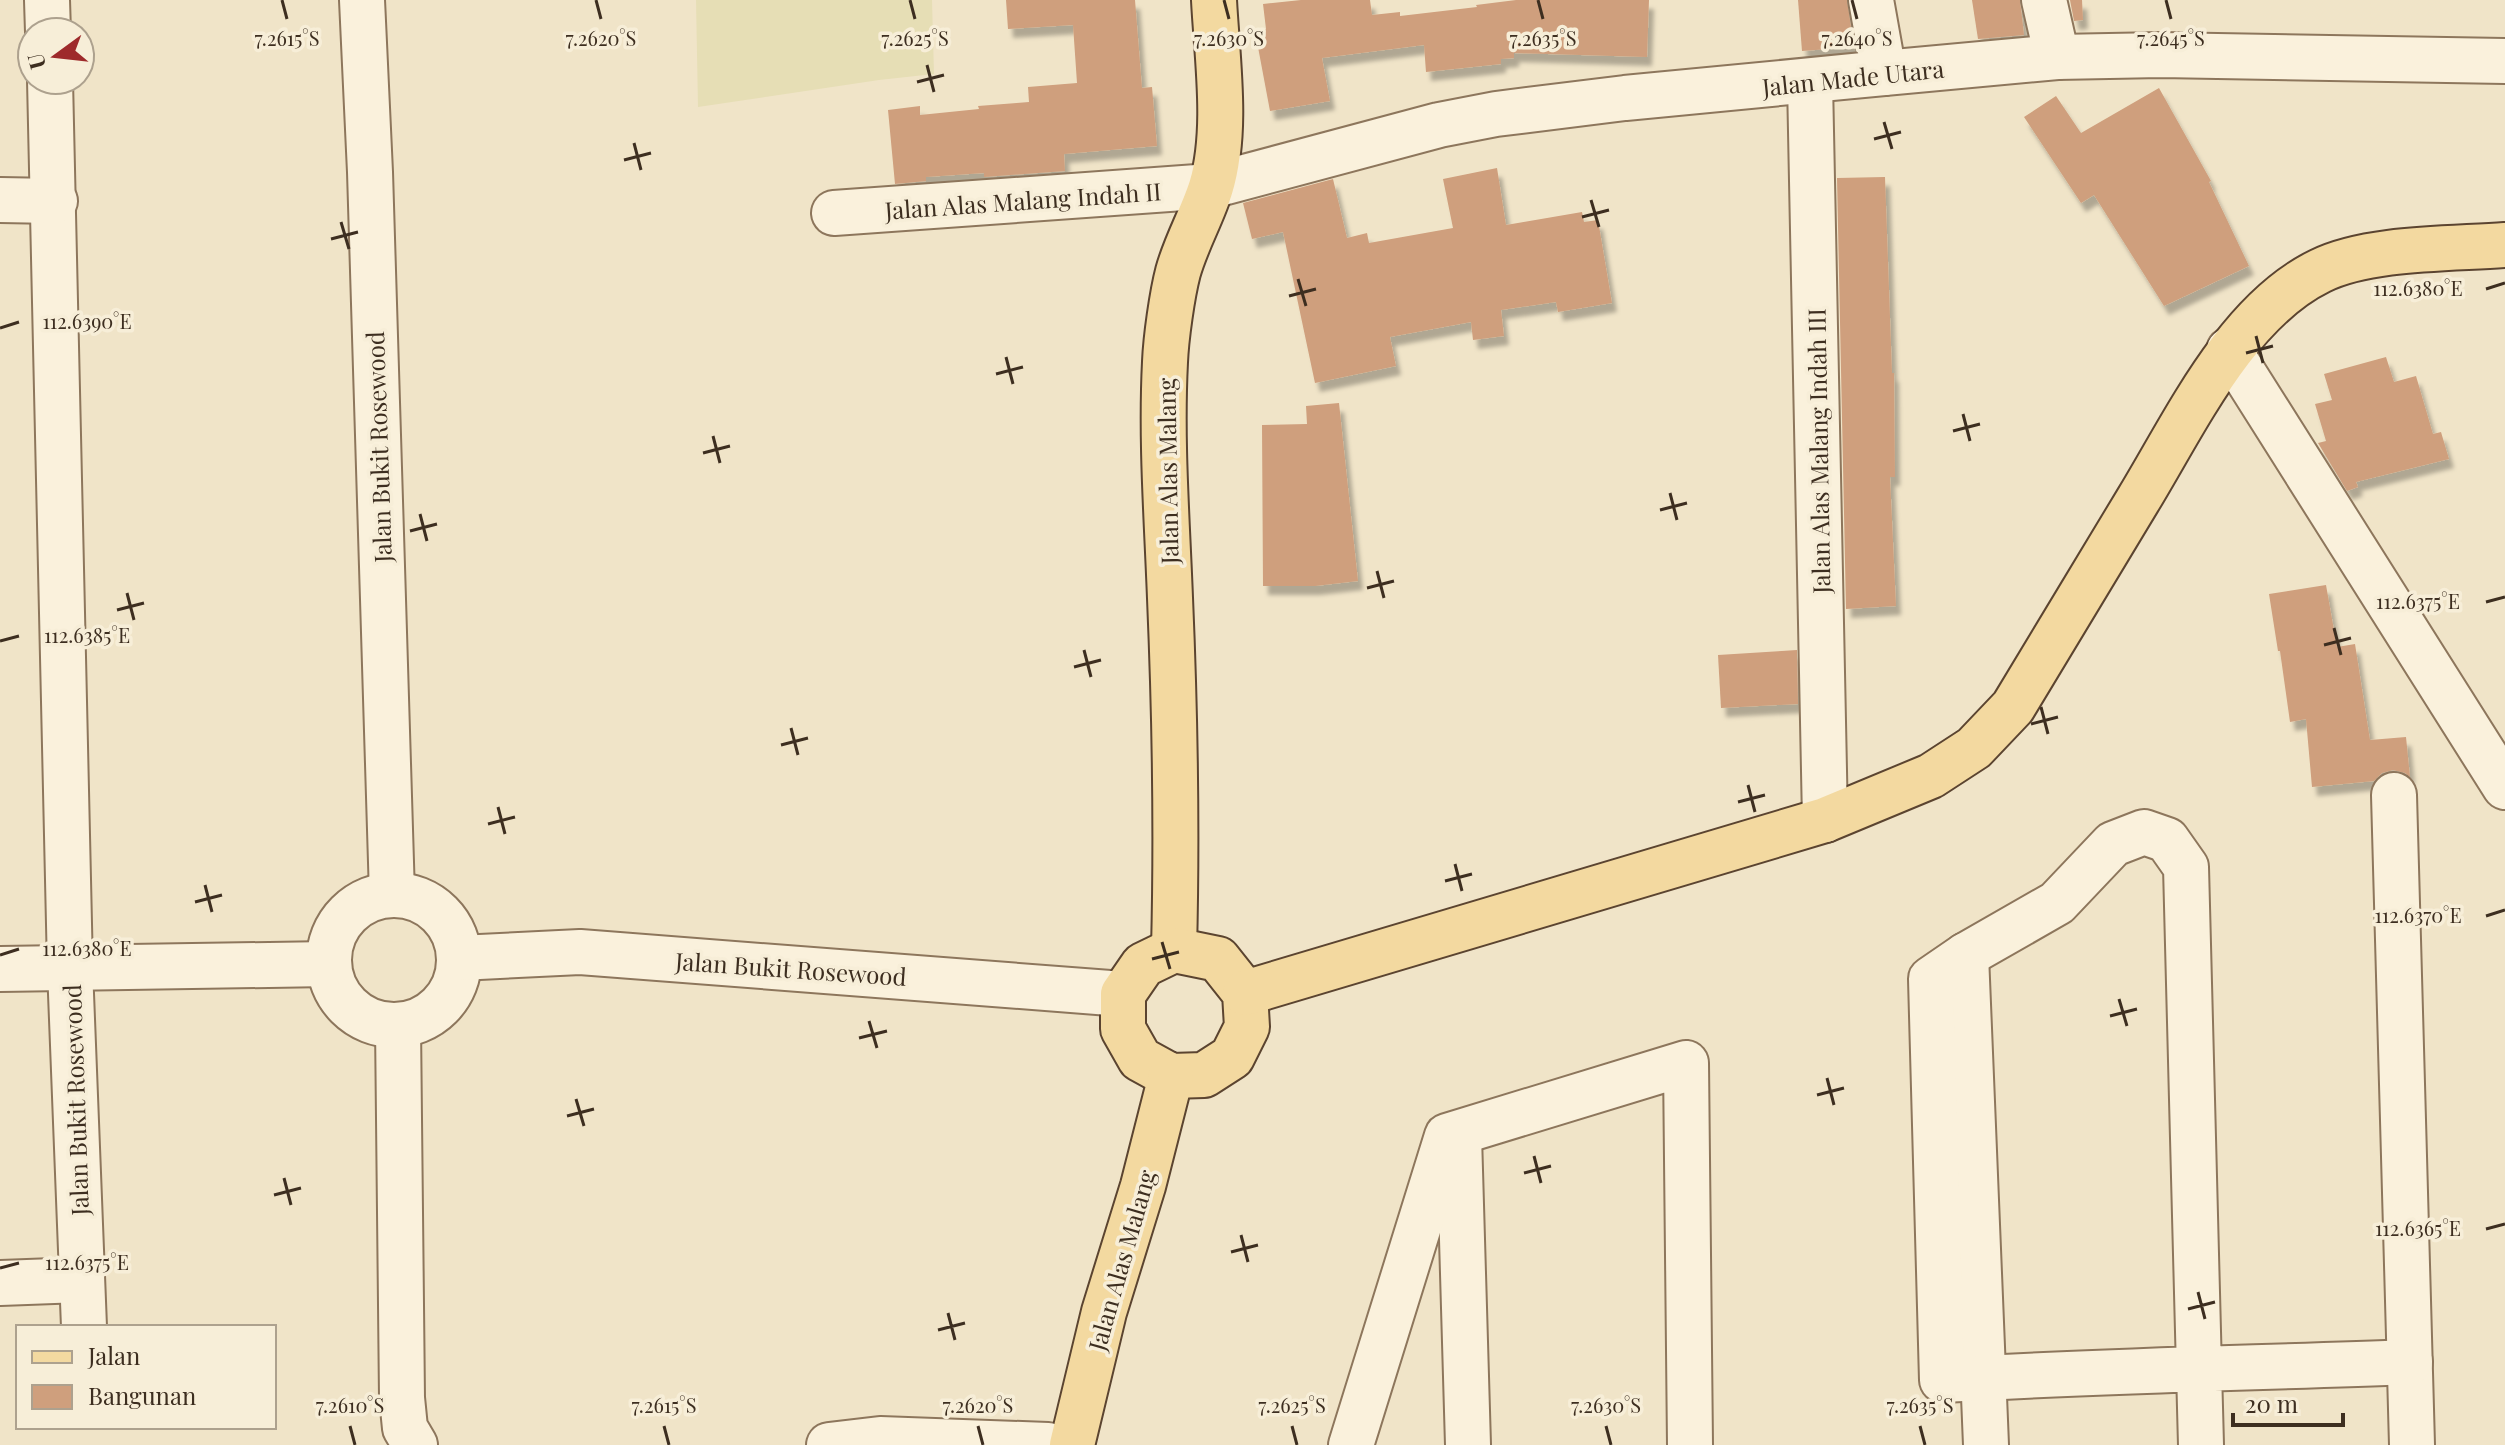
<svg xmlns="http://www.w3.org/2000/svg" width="2505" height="1445" font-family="'Playfair Display',serif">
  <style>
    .farmland { fill: #e6deb5 }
    .building { fill: #cf9f7d; filter: url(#shadow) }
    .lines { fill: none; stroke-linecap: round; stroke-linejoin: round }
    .minor-casing { stroke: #8d765c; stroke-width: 48 }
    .major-casing { stroke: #5b4430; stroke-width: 48 }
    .minor { stroke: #faf1dc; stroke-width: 44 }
    .major { stroke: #f3d9a0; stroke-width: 44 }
    .ticks { fill: none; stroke: #3d2e20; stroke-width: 3 }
    .labels { text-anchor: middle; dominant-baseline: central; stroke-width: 7; stroke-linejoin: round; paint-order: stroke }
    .street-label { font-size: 24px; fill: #3d2e20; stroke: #f7eed8 }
    .ticks-label { font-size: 20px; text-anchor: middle; fill: #3d2e20; stroke: #f7eed8; stroke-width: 7; stroke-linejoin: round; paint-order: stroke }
  </style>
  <defs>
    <filter id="shadow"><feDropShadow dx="5" dy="9" stdDeviation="2" flood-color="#0004"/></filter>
  </defs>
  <rect width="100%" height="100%" fill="#f0e4c8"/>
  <path class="farmland" d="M696 0H932L934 74 879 80 698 107Z"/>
  <g class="building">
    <path d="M1006 0H1135L1142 88 1152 87 1157 146 1064 154 1065 171 984 177V173L926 177V181L895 184 888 110 920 106V115L979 109 978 106 1029 102 1028 87 1077 83 1073 25 1008 29Z"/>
    <path d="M1301 0H1370L1372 15 1400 12V16L1477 7 1476 5 1516 0H1649L1647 57 1514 53V58L1501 59V64L1426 72 1424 45 1322 58 1330 101 1270 111 1255 31 1266 29 1263 4Z"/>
    <path d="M1798 0H1847L1854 47 1802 51Z"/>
    <path d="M1972 0H2020L2024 35 1978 39Z"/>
    <path d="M2070 0H2082L2083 20 2074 21Z"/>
    <path d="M2159 88 2211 181 2209 182 2249 266 2164 306 2094 195 2081 203 2024 117 2056 96 2081 133Z"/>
    <path d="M1497 168 1506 225 1582 212 1584 222 1598 220 1612 303 1558 312 1556 302 1501 310 1504 336 1473 340 1471 322 1390 337 1396 366 1315 383 1283 232 1252 239 1243 203 1333 179 1347 238 1367 233 1369 243 1453 228 1443 179Z"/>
    <path d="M1885 177 1892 373H1894L1895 477H1890L1896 606 1846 609 1837 178Z"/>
    <path d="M2386 357 2394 382 2416 376 2433 434 2441 432 2449 459 2356 482 2358 487 2347 491 2318 443 2326 441 2315 404 2332 400 2324 374Z"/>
    <path d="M1339 403 1358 581 1315 586H1263L1262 425 1307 424 1306 406Z"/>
    <path d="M2326 585 2337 647 2355 644 2370 740 2406 737 2410 777 2405 773 2393 770 2382 773 2374 781 2312 787 2306 719 2290 722 2280 651H2278L2269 594Z"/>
    <path d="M1797 650 1798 704 1721 708 1718 655Z"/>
  </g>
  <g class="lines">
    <defs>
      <g id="minor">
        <path d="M47 0 48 32"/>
        <path d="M362 0 370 172 392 895"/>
        <path d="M1871 0 1884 73"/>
        <path d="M2044 0 2057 57"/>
        <path d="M50 80 70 968 84 1327"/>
        <path d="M1810 82 1825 820"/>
        <path d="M0 200 55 201"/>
        <path d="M834 213 1211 186 1439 125 1496 114 1625 98 1884 73 2057 57 2161 55 2505 61"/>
        <path d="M2229 350 2505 787"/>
        <path d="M2394 795 2412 1445"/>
        <circle cx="394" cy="960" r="65"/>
        <path d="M1966 955 1986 1445"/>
        <path d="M459 958 580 952 1123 994"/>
        <path d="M0 969 329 964"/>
        <path d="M398 1025 402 1398 405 1428 415 1445"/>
        <path d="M1459 1136 1468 1445"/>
        <path d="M0 1283 81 1280"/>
        <path d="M829 1445 880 1439 1048 1445"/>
        <path d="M1351 1445 1447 1136 1686 1063 1690 1445"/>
        <path d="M2201 1445 2199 1370 2186 867 2167 840 2144 832 2113 844 2057 903 1966 955 1931 979 1942 1380C2098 1371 2254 1368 2410 1362"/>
      </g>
      <g id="major">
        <path d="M1174 950C1177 833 1175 715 1170 598 1167 519 1161 441 1165 362 1166 338 1172 295 1178 272 1186 243 1202 216 1211 187 1228 131 1217 58 1214 0"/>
        <path d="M1174 950 1218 959 1245 993 1247 1027 1232 1057 1204 1075 1171 1076 1140 1059 1123 1029V994L1143 965Z"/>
        <path d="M1245 993 1825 820 1931 776 1974 748 2013 707C2055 638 2096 569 2138 500 2185 423 2236 312 2320 271 2368 247 2451 249 2505 245"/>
        <path d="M1072 1445 1104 1312 1143 1186 1171 1076"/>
      </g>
    </defs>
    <use href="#minor" class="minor-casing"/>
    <use href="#major" class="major-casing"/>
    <use href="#minor" class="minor"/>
    <use href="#major" class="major"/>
  </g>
  <path class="ticks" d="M282 0 287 19M596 0 601 19M910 0 915 19M1224 0 1229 19M1538 0 1543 19M1852 0 1857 19M2166 0 2171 19M927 65 934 92M917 82 944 75M1884 122 1892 149M1874 139 1901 132M634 143 641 170M624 160 651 153M1591 200 1599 227M1582 217 1609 210M341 222 349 249M331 239 358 232M1298 279 1306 306M2486 289 2505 283M1289 296 1316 289M0 328 19 322M2256 336 2263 363M2246 353 2273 346M1006 357 1013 384M996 374 1023 367M1963 414 1970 441M1953 431 1980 424M713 436 720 463M703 453 730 446M1670 493 1677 520M1660 510 1687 503M420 514 427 541M410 531 437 524M1377 571 1384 598M1367 588 1394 581M127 593 134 620M2486 602 2505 597M117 610 144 603M2334 628 2341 655M0 641 19 636M2324 645 2351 638M1084 650 1091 677M1074 667 1101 660M2041 707 2048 734M2031 724 2058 717M791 728 798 755M781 745 808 738M1748 785 1755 812M1738 802 1765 795M498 807 505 834M488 824 515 817M1455 864 1462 891M1445 881 1472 874M205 885 212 912M195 902 222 895M2486 916 2505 910M1162 942 1170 969M0 955 19 949M1152 959 1179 952M2119 999 2127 1026M2110 1016 2137 1009M869 1021 877 1048M859 1038 887 1031M1827 1078 1834 1105M1817 1095 1844 1088M576 1099 584 1126M567 1116 594 1109M1534 1156 1541 1183M1524 1173 1551 1166M284 1178 291 1205M274 1195 301 1188M2486 1229 2505 1224M1241 1235 1248 1262M1231 1252 1258 1245M0 1268 19 1263M2198 1292 2205 1319M2188 1309 2215 1302M948 1313 955 1340M938 1330 965 1323M350 1426 355 1445M664 1426 669 1445M978 1426 983 1445M1292 1426 1297 1445M1606 1426 1611 1445M1920 1426 1925 1445"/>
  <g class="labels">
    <g class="street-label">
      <text transform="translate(1853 77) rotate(-6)">Jalan Made Utara</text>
      <text transform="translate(1023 200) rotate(-4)">Jalan Alas Malang Indah II</text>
      <text transform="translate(378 447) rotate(-92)">Jalan Bukit Rosewood</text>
      <text transform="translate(1818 451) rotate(-91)">Jalan Alas Malang Indah III</text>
      <text transform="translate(1167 471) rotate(-91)">Jalan Alas Malang</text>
      <text transform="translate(791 968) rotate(4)">Jalan Bukit Rosewood</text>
      <text transform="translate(75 1100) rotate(-92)">Jalan Bukit Rosewood</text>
      <text transform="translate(1121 1260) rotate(-74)">Jalan Alas Malang</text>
    </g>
  </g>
  <g class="ticks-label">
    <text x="287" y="46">7.2615°S</text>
    <text x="601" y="46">7.2620°S</text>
    <text x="915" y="46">7.2625°S</text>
    <text x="1229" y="46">7.2630°S</text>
    <text x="1543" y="46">7.2635°S</text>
    <text x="1857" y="46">7.2640°S</text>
    <text x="2171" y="46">7.2645°S</text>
    <text x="2418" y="296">112.6380°E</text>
    <text x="87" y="329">112.6390°E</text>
    <text x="2418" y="609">112.6375°E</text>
    <text x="87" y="643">112.6385°E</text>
    <text x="2418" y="923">112.6370°E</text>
    <text x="87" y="956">112.6380°E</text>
    <text x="2418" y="1236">112.6365°E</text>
    <text x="87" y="1270">112.6375°E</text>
    <text x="350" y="1413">7.2610°S</text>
    <text x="664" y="1413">7.2615°S</text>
    <text x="978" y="1413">7.2620°S</text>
    <text x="1292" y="1413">7.2625°S</text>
    <text x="1606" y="1413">7.2630°S</text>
    <text x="1920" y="1413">7.2635°S</text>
  </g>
  <rect x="16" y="1325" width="260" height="104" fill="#f7eed8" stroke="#ada18e" stroke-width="2"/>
  <rect x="32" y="1351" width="40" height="12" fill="#f3d9a0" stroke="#ada18e" stroke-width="2"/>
  <text x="88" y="1365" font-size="24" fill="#3d2e20">Jalan</text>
  <rect x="32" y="1385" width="40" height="24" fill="#cf9f7d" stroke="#ada18e" stroke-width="2"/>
  <text x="88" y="1405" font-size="24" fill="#3d2e20">Bangunan</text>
  <g transform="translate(56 56) rotate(255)"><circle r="38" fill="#f7eed8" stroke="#ada18e" stroke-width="2"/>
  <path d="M0-6L14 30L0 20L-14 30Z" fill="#9e2a2b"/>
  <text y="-12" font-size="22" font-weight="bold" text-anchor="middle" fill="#3d2e20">U</text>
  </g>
  <path d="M2233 1413v12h110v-12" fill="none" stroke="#3d2e20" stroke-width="4"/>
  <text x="2245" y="1413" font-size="24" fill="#3d2e20" stroke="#f7eed8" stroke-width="6" paint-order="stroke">20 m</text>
</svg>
